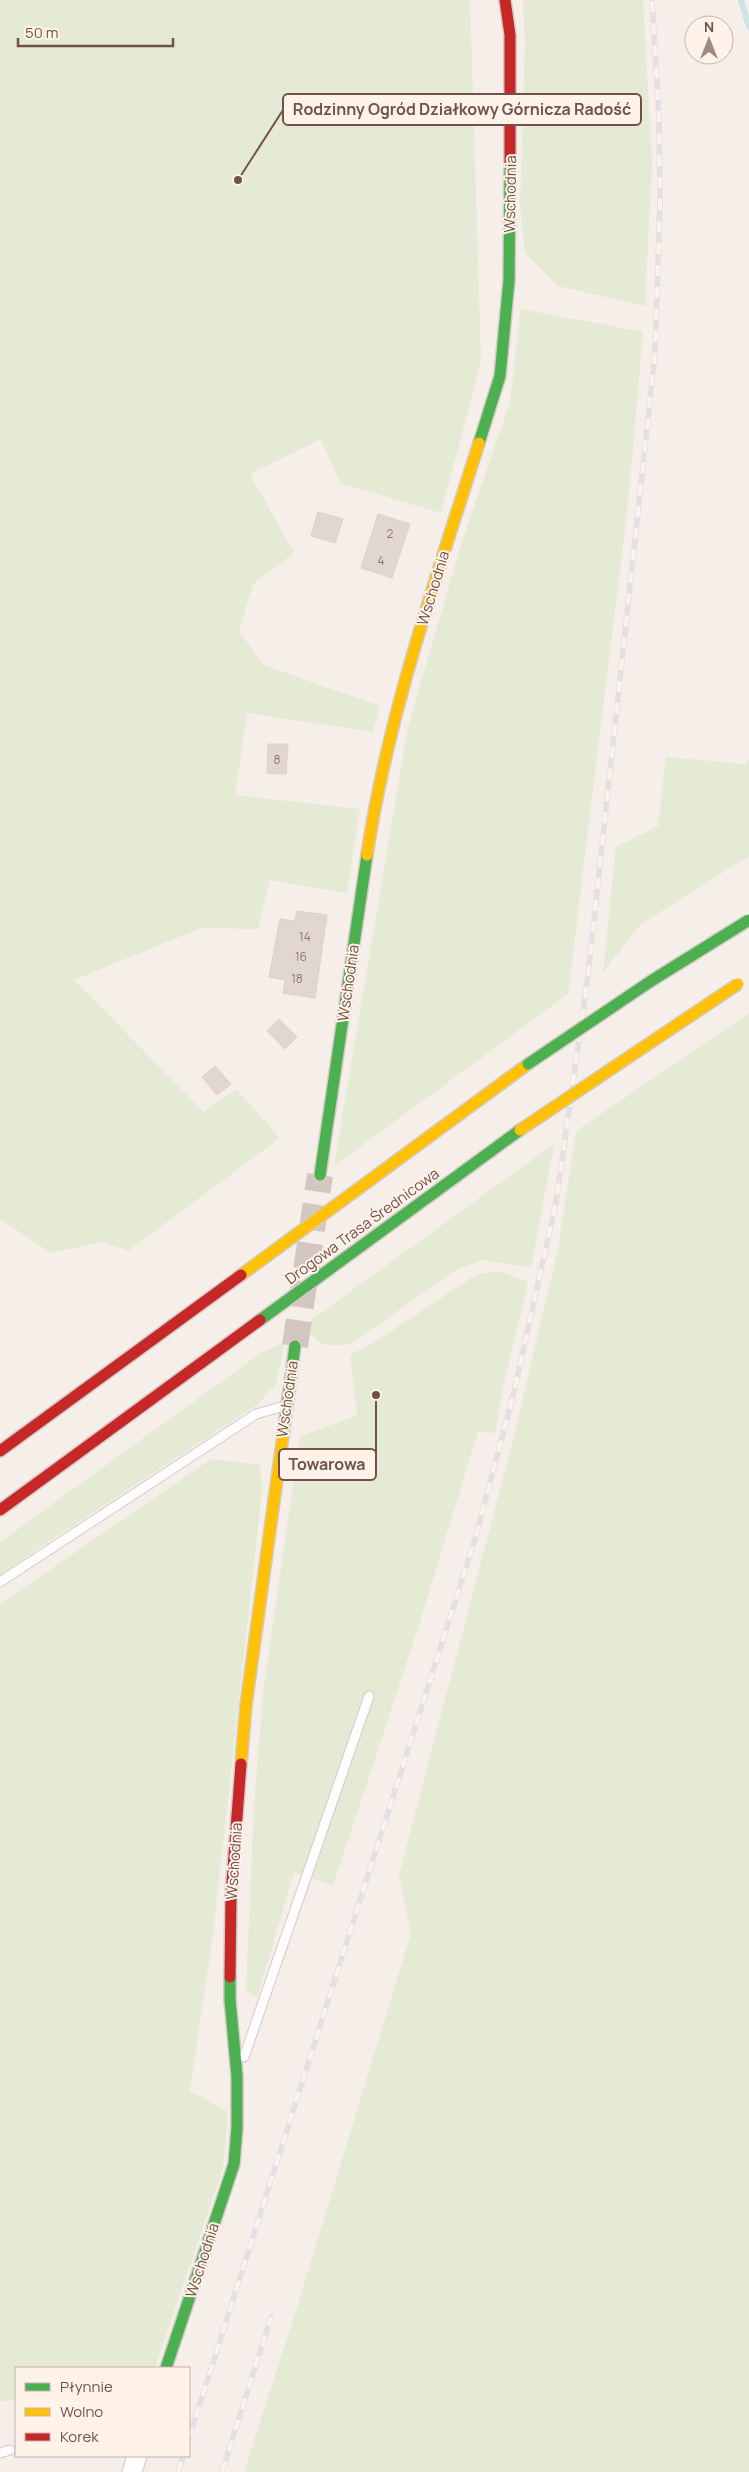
<svg xmlns="http://www.w3.org/2000/svg" width="749" height="2472" font-family="Manrope,sans-serif">
  <style>
    .green { fill: #e5ead4 }
    .lines { fill: none; stroke-linecap: round; stroke-linejoin: round }
    .stream { stroke: #cbe6e4; stroke-width: 6 }
    .building { fill: #e1d6d1; stroke: #ded0cb }
    .secondary-tunnel { stroke: #d4c7c1; stroke-width: 26; stroke-dasharray: 26 13; stroke-linecap: butt }
    .lane-casing { stroke: #d4cac6; stroke-width: 11 }
    .street-casing { stroke: #d4cac6; stroke-width: 21 }
    .fast-casing { stroke: #d4cac6; stroke-width: 14 }
    .slow-casing { stroke: #d4cac6; stroke-width: 14 }
    .jam-casing { stroke: #d4cac6; stroke-width: 14 }
    .lane { stroke: #fefcfc; stroke-width: 9 }
    .street { stroke: #fefcfc; stroke-width: 19 }
    .fast { stroke: #4caf50; stroke-width: 11 }
    .slow { stroke: #ffc107; stroke-width: 11 }
    .jam { stroke: #c62828; stroke-width: 11 }
    .rail-casing { stroke: #e3e0e4; stroke-width: 5.5 }
    .rail { stroke: #fef2e9; stroke-width: 4; stroke-dasharray: 11; stroke-linecap: butt }
    .fast-bridge-casing { stroke: #d4c9c5; stroke-width: 14; stroke-linecap: butt }
    .slow-bridge-casing { stroke: #d4c9c5; stroke-width: 14; stroke-linecap: butt }
    .fast-bridge { stroke: #4caf50; stroke-width: 11 }
    .slow-bridge { stroke: #ffc107; stroke-width: 11 }
    .labels { text-anchor: middle; dominant-baseline: central; stroke-width: 4; stroke-linejoin: round; paint-order: stroke }
    .number-label { font-size: 12px; fill: #8f756e }
    .street-label { font-size: 15px; fill: #71524a; stroke: #fef2e9 }
    .leader { fill: none; stroke: #71524a; stroke-width: 2 }
    .callout-dot { fill: #71524a; stroke: #fef2e9; stroke-width: 2 }
    .callout { fill: #fef2e9; stroke: #71524a; stroke-width: 2 }
    .callout-label { font-size: 16px; text-anchor: middle; font-weight: bold; fill: #71524a }
  </style>
  <rect width="100%" height="100%" fill="#f5eee9"/>
  <g class="green">
    <path d="M0 0H470L481 361 441 513 340 483 321 439 250 474 294 553 253 584 239 631 263 665 380 706 373 732 247 713 235 795 360 809 347 893 270 880 258 929 201 928 74 980 204 1112 236 1089 280 1138 128 1251 101 1242 51 1253 0 1219Z"/>
    <path d="M523 0H643L652 162 645 306 558 286 525 253 520 207 525 43Z"/>
    <path d="M521 309 643 332 628 504 568 994 334 1166 408 727 460 548 510 402Z"/>
    <path d="M666 757 745 764 749 759V856L641 924 603 972 616 847 658 826Z"/>
    <path d="M749 1013V2472H244L300 2298 411 1933 399 1875 514 1436 558 1249 576 1131Z"/>
    <path d="M554 1144 531 1268 482 1260 457 1269 351 1344C331 1347 321 1348 309 1331L311 1320Z"/>
    <path d="M498 1271 528 1282 502 1392 495 1433 478 1431 421 1619 333 1886 294 1872 257 1998 246 1990 254 1805 263 1694 300 1436 357 1416 350 1355 375 1342 477 1274Z"/>
    <path d="M285 1342 276 1384 257 1405 40 1547 0 1576V1542L261 1353Z"/>
    <path d="M211 1459 260 1465 262 1491 213 1934 190 2091 228 2112 223 2168 155 2368H16V2399L0 2402V1604Z"/>
  </g>
  <g class="lines">
    <path class="stream" d="M741 0 749 27"/>
  </g>
  <g class="building">
    <path d="M318 512 343 519 335 543 311 536Z"/>
    <path d="M378 514 410 524 392 578 361 568Z"/>
    <path d="M268 744H288L286 774 267 773Z"/>
    <path d="M297 911 327 915 315 998 283 993 285 980 269 977 280 919 295 921Z"/>
    <path d="M279 1019 297 1037 285 1049 267 1031Z"/>
    <path d="M215 1066 231 1084 217 1095 202 1077Z"/>
  </g>
  <g class="lines">
    <path class="secondary-tunnel" d="M295 1346 320 1175"/>
    <defs>
      <g id="lane">
        <path d="M0 1582 256 1414 284 1406"/>
        <path d="M244 2057 369 1696"/>
        <path d="M0 2453 10 2450"/>
      </g>
      <path id="street" d="M132 2472 137 2456"/>
      <g id="fast">
        <path d="M479 443 500 376 509 280 510 164"/>
        <path d="M320 1175 367 855"/>
        <path d="M260 1320 520 1130"/>
        <path d="M284 1428 295 1346"/>
        <path d="M166 2368 234 2164 237 2128V2076L230 2000V1977"/>
      </g>
      <g id="slow">
        <path d="M367 855C388 714 436 579 479 443"/>
        <path d="M241 1275 528 1064"/>
        <path d="M241 1764 246 1705 284 1428"/>
      </g>
      <g id="jam">
        <path d="M505 0 510 35V164"/>
        <path d="M0 1451 241 1275"/>
        <path d="M0 1510 260 1320"/>
        <path d="M230 1977 231 1895 241 1764"/>
      </g>
    </defs>
    <use href="#lane" class="lane-casing"/>
    <use href="#street" class="street-casing"/>
    <use href="#fast" class="fast-casing"/>
    <use href="#slow" class="slow-casing"/>
    <use href="#jam" class="jam-casing"/>
    <use href="#lane" class="lane"/>
    <use href="#street" class="street"/>
    <use href="#fast" class="fast"/>
    <use href="#slow" class="slow"/>
    <use href="#jam" class="jam"/>
    <defs>
      <g id="rail">
        <path d="M189 2438 475 1539 513 1396 556 1202 588 976 655 354 660 202 659 118 652 0"/>
        <path d="M178 2472 183 2456"/>
        <path d="M222 2472 271 2317"/>
      </g>
    </defs>
    <use href="#rail" class="rail-casing"/>
    <use href="#rail" class="rail"/>
    <defs>
      <path id="fast-bridge" d="M528 1064 651 981 749 920"/>
      <path id="slow-bridge" d="M520 1130 738 984"/>
    </defs>
    <use href="#fast-bridge" class="fast-bridge-casing"/>
    <use href="#slow-bridge" class="slow-bridge-casing"/>
    <use href="#fast-bridge" class="fast-bridge"/>
    <use href="#slow-bridge" class="slow-bridge"/>
  </g>
  <g class="labels">
    <g class="number-label">
      <text x="390" y="533">2</text>
      <text x="381" y="560">4</text>
      <text x="277" y="759">8</text>
      <text x="305" y="936">14</text>
      <text x="301" y="956">16</text>
      <text x="297" y="978">18</text>
    </g>
    <g class="street-label">
      <text transform="translate(510 194) rotate(-89)">Wschodnia</text>
      <text transform="translate(433 588) rotate(-73)">Wschodnia</text>
      <text transform="translate(348 983) rotate(-82)">Wschodnia</text>
      <text transform="translate(362 1226) rotate(-36)">Drogowa Trasa Średnicowa</text>
      <text transform="translate(287 1399) rotate(-82)">Wschodnia</text>
      <text transform="translate(234 1861) rotate(-86)">Wschodnia</text>
      <text transform="translate(202 2260) rotate(-72)">Wschodnia</text>
    </g>
  </g>
  <path class="leader" d="M238 180L283 110M376 1395L376 1464"/>
  <g class="callout-dot">
    <circle cx="238" cy="180" r="5"/>
    <circle cx="376" cy="1395" r="5"/>
  </g>
  <g class="callout">
    <rect x="283" y="94" width="358" height="31" rx="5"/>
    <rect x="279" y="1449" width="97" height="31" rx="5"/>
  </g>
  <g class="callout-label">
    <text x="462" y="115">Rodzinny Ogród Działkowy Górnicza Radość</text>
    <text x="327" y="1470">Towarowa</text>
  </g>
  <rect x="15" y="2367" width="175" height="90" fill="#fef2e9" stroke="#c6b2a9"/>
  <rect x="25" y="2383" width="25" height="8" fill="#4caf50" stroke="#c6b2a9"/>
  <text x="60" y="2392" font-size="15" fill="#71524a">Płynnie</text>
  <rect x="25" y="2408" width="25" height="8" fill="#ffc107" stroke="#c6b2a9"/>
  <text x="60" y="2417" font-size="15" fill="#71524a">Wolno</text>
  <rect x="25" y="2433" width="25" height="8" fill="#c62828" stroke="#c6b2a9"/>
  <text x="60" y="2442" font-size="15" fill="#71524a">Korek</text>
  <g transform="translate(709 40)"><circle r="24" fill="#fef2e9" stroke="#c6b2a9"/>
  <path d="M0-4L9 19L0 12L-9 19Z" fill="#9f8982"/>
  <text y="-8" font-size="14" font-weight="bold" text-anchor="middle" fill="#71524a">N</text>
  </g>
  <path d="M18 38v8h155v-8" fill="none" stroke="#71524a" stroke-width="2.5"/>
  <text x="25" y="38" font-size="15" fill="#71524a" stroke="#fef2e9" stroke-width="4" paint-order="stroke">50 m</text>
</svg>
